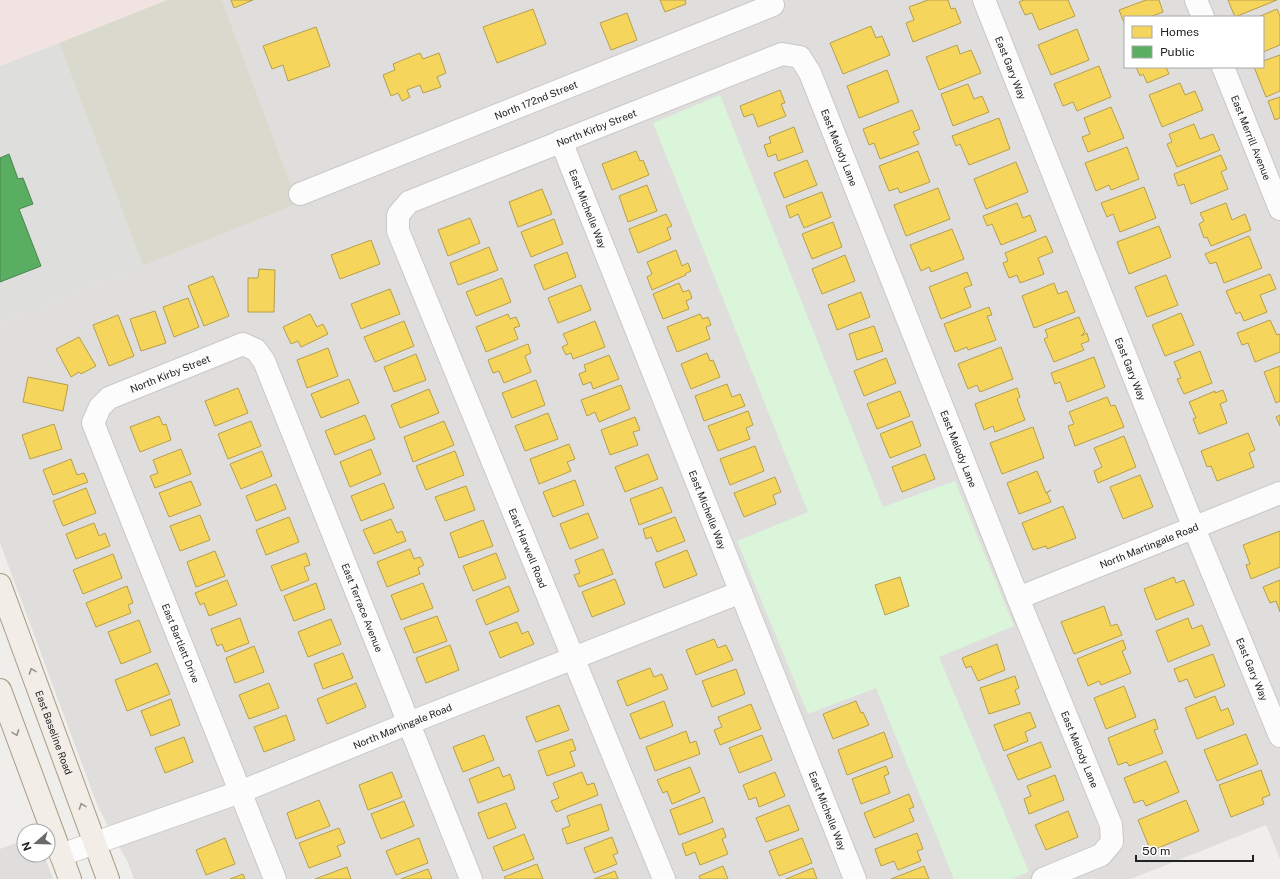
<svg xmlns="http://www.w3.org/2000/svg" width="1280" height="879" font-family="'Public Sans',sans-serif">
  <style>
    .residential { fill: #dfdedc; fill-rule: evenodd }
    .commercial { fill: #f1e3e1 }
    .religious { fill: #dededc }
    .construction { fill: #d9d9cd }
    .park { fill: #daf5da }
    .homes { fill: #f6d55c; stroke: #b69f4b }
    .public { fill: #5aae61; stroke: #49844e }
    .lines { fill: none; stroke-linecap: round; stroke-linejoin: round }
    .minor-casing { stroke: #c9c8c7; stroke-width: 24 }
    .major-casing { stroke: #a79c86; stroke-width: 24 }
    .minor { stroke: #fdfcfc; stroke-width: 22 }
    .major { stroke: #f3ede7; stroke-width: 22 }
    .oneway { stroke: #95928e }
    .labels { text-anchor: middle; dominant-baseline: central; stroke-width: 4; stroke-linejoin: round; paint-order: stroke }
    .street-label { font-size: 10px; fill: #222; stroke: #fff }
  </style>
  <rect width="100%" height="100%" fill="#f0eeeb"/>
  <g class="residential">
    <path d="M222 0H1280V859L1266 825 1131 879H134L128 863 98 807 0 543V323L298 204ZM1125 17H1263V67H1125Z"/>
    <path d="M24 840V855H44L53 879H0V849Z"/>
  </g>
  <path class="commercial" d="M0 0H167L0 66Z"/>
  <path class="religious" d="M59 43 143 266 0 323V66Z"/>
  <path class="construction" d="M167 0H222L298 204 143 266 59 43Z"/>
  <path class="park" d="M720 95 883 507 955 481 1014 626 939 657 1029 872 1011 879H954L876 688 808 714 737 541 808 512 653 123Z"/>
  <g class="homes">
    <path d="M231 0H253L234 8Z"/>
    <path d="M660 0H685L686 4 665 12Z"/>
    <path d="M928 0H948L951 9 955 8 961 23 913 42 906 23 914 20 909 7Z"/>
    <path d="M1024 0H1068L1075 16 1039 30 1032 13 1025 15 1019 2Z"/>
    <path d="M1146 0H1159L1163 12 1150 17H1125V25L1119 10Z"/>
    <path d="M1228 0H1277L1235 17Z"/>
    <path d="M533 9 546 44 497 63 483 27Z"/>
    <path d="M1277 9 1280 16V45L1263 52V17H1258Z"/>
    <path d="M627 13 637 40 611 50 600 23Z"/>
    <path d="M871 26 876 38 882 36 890 55 843 74 830 43Z"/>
    <path d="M316 27 330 66 288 81 283 65 272 69 263 46Z"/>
    <path d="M1077 29 1089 60 1051 75 1038 45Z"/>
    <path d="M957 45 960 54 971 50 981 73 939 90 926 57Z"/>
    <path d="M420 53 423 59 439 53 446 73 437 77 441 87 423 93 420 85 407 90 410 97 402 101 398 93 391 96 383 75 395 70 393 64Z"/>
    <path d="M1280 55V91L1266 97 1254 67H1263V61Z"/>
    <path d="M1099 66 1111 97 1077 111 1073 102 1063 106 1054 84Z"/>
    <path d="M1136 67H1166L1169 74 1147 83 1143 74 1140 76Z"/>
    <path d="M887 70 899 102 859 118 847 86Z"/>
    <path d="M1180 83 1185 95 1195 91 1203 110 1162 127 1149 95Z"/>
    <path d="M968 84 974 99 982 96 989 112 953 126 941 94Z"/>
    <path d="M780 90 785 103 781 104 786 116 758 127 753 114 744 117 740 106Z"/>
    <path d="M1280 97V118L1275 120 1268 101Z"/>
    <path d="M1111 107 1124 138 1088 152 1082 137 1090 134 1084 118Z"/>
    <path d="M912 110 920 129 913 132 919 144 880 159 874 143 869 145 863 129Z"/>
    <path d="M999 118 1010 149 969 165 960 144 956 146 952 136Z"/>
    <path d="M1194 124 1200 139 1213 134 1220 150 1177 167 1167 144 1172 142 1169 134Z"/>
    <path d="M794 127 803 152 778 161 776 154 768 157 764 145 771 143 769 137Z"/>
    <path d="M1127 147 1139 179 1111 190 1109 185 1096 191 1085 163Z"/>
    <path d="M636 151 640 161 643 160 649 175 612 190 602 164Z"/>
    <path d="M918 151 930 182 900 193 898 188 889 191 879 166Z"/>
    <path d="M1221 155 1227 169 1221 172 1228 189 1191 204 1184 184 1178 186 1174 174Z"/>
    <path d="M807 160 817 185 784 198 774 173Z"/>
    <path d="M1016 162 1028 192 986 209 974 179Z"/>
    <path d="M647 185 657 211 628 222 619 196Z"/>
    <path d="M1144 187 1156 218 1120 232 1113 214 1107 217 1101 203Z"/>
    <path d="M938 188 950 219 906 236 894 205Z"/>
    <path d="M542 189 552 214 518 227 509 202Z"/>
    <path d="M822 192 831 217 804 228 798 214 790 218 786 206Z"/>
    <path d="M1017 203 1023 218 1030 215 1036 231 1001 245 992 224 987 226 983 216Z"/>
    <path d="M1226 203 1232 220 1245 214 1251 230 1211 246 1207 237 1204 238 1199 224 1204 221 1200 213Z"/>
    <path d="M666 214 672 226 667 228 671 239 638 253 629 229Z"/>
    <path d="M470 218 480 243 448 256 438 230Z"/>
    <path d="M554 219 563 244 531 257 521 232Z"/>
    <path d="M833 222 842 247 812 259 802 234Z"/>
    <path d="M1159 226 1171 257 1129 274 1117 242Z"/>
    <path d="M952 229 964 259 931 272 929 267 921 271 910 245Z"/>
    <path d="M1046 236 1053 252 1038 258 1044 274 1020 283 1017 275 1009 278 1003 263 1008 261 1005 253Z"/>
    <path d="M1249 236 1262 268 1224 283 1216 262 1210 264 1205 254Z"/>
    <path d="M371 240 380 264 340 279 331 255Z"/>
    <path d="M489 247 498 270 458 285 450 263Z"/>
    <path d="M676 250 682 266 688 263 691 271 685 274 686 275 652 290 647 277 652 274 647 262Z"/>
    <path d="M567 252 576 277 544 290 534 265Z"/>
    <path d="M845 255 855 281 822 294 812 269Z"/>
    <path d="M259 269 275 270 274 312H248V278H258Z"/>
    <path d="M967 272 972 285 964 288 971 307 941 319 929 287Z"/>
    <path d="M1270 274 1276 289 1260 295 1267 312 1244 321 1240 312 1236 314 1226 291Z"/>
    <path d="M1166 275 1178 305 1147 317 1135 287Z"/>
    <path d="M213 276 229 316 204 326 188 286Z"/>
    <path d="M502 278 511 302 476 316 466 292Z"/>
    <path d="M679 283 683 292 689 290 692 298 686 301 689 309 663 319 653 294Z"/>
    <path d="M1054 283 1058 294 1067 291 1075 312 1034 328 1022 296Z"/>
    <path d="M581 285 591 310 558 323 548 298Z"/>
    <path d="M390 289 400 314 361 329 351 304Z"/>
    <path d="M861 292 870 317 837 330 828 305Z"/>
    <path d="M188 298 199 327 174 337 163 307Z"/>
    <path d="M989 307 992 315 987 316 996 340 968 350 967 347 955 352 944 324Z"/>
    <path d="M155 311 166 343 141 351 130 319Z"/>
    <path d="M1181 313 1194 345 1165 356 1152 325Z"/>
    <path d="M310 314 317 327 323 324 328 334 301 347 298 341 291 344 283 327Z"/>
    <path d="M508 314 510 319 516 317 520 326 514 328 518 339 486 352 476 327Z"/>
    <path d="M700 314 703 319 708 317 711 325 706 327 710 339 677 352 667 327Z"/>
    <path d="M118 315 134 356 109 366 93 325Z"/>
    <path d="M1079 317 1085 332 1081 336 1087 333 1089 341 1081 344 1084 350 1054 362 1044 339 1048 337 1045 330Z"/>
    <path d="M1270 320 1277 335 1280 334V352L1255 362 1248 343 1242 345 1237 333Z"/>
    <path d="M404 321 414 346 375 362 364 337Z"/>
    <path d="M595 321 605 347 573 359 571 353 566 355 562 347 568 344 563 334Z"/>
    <path d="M874 326 883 351 857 360 849 334Z"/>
    <path d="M79 337 96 366 81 374 79 372 71 377 56 349Z"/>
    <path d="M528 344 531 353 525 356 531 372 504 383 499 371 493 373 488 360Z"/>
    <path d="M1001 347 1013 379 980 392 977 385 968 389 958 364Z"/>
    <path d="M328 348 338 376 307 388 297 360Z"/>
    <path d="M1200 351 1212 383 1184 394 1177 379 1181 378 1174 362Z"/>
    <path d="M707 353 710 361 713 360 720 377 691 389 681 364Z"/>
    <path d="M416 354 426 380 394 392 384 367Z"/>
    <path d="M609 355 619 379 593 389 591 382 583 385 579 374 586 371 584 365Z"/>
    <path d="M1094 357 1105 387 1067 402 1060 382 1055 384 1051 373Z"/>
    <path d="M886 358 896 383 864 396 854 371Z"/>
    <path d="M1280 366V401L1276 403 1264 372Z"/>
    <path d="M28 377 68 385 63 411 23 402Z"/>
    <path d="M349 379 359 403 321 418 311 394Z"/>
    <path d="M536 380 545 405 512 418 502 393Z"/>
    <path d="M727 384 732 397 740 394 745 406 704 421 695 396Z"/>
    <path d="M621 385 630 409 599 422 595 412 587 416 581 400Z"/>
    <path d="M238 388 248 413 215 426 205 401Z"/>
    <path d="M1017 388 1020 397 1017 399 1025 420 995 432 993 426 984 430 975 404Z"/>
    <path d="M429 389 439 413 400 428 391 405Z"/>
    <path d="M1223 390 1227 401 1220 404 1227 423 1199 434 1193 419 1196 418 1189 402 1215 391V393Z"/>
    <path d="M900 391 910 416 877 429 867 404Z"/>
    <path d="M1107 397 1111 406 1115 405 1124 427 1075 446 1068 426 1074 424 1069 412Z"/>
    <path d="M748 411 753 425 746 428 750 439 718 451 708 426Z"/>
    <path d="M548 413 558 439 525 451 515 426Z"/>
    <path d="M365 415 375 439 335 455 325 431Z"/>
    <path d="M1280 415V426L1276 417Z"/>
    <path d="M159 416 163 425 166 424 171 440 140 452 130 427Z"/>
    <path d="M635 417 640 430 633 432 638 445 610 455 601 430Z"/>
    <path d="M251 421 261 446 228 459 218 434Z"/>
    <path d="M444 421 454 445 413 462 404 437Z"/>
    <path d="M912 421 921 446 890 458 880 434Z"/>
    <path d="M54 424 62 449 30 459 22 435Z"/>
    <path d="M1033 427 1044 458 1002 474 990 443Z"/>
    <path d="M1248 433 1255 450 1249 453 1254 467 1217 481 1211 466 1207 467 1201 451Z"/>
    <path d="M1124 436 1136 467 1098 483 1094 471 1102 467 1094 448Z"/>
    <path d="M569 444 575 459 567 462 571 471 539 484 530 459Z"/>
    <path d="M755 446 764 471 730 485 720 459Z"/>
    <path d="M181 449 191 474 155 488 150 476 158 473 153 460Z"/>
    <path d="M371 449 381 474 350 487 340 462Z"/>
    <path d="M262 451 272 476 241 489 230 464Z"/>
    <path d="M455 451 464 475 426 490 416 466Z"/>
    <path d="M648 454 658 479 625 492 615 467Z"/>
    <path d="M925 454 935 479 902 492 892 467Z"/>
    <path d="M71 459 77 475 84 473 88 482 53 495 43 470Z"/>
    <path d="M1037 471 1046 493 1051 490 1047 493 1051 502 1019 514 1007 483Z"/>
    <path d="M1140 475 1153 507 1123 519 1110 487Z"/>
    <path d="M775 477 781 492 773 495 776 504 744 517 734 493Z"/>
    <path d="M575 480 584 505 553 517 543 492Z"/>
    <path d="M191 481 201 505 169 517 159 493Z"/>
    <path d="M384 483 394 508 361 521 351 496Z"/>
    <path d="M276 484 286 509 256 521 246 496Z"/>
    <path d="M466 486 475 510 445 521 435 497Z"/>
    <path d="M662 487 672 512 639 525 630 499Z"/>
    <path d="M86 488 96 513 63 526 53 501Z"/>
    <path d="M1063 506 1076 538 1047 549 1046 546 1033 550 1022 523Z"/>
    <path d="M588 513 598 538 570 549 560 524Z"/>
    <path d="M200 515 210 540 180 551 170 526Z"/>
    <path d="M289 517 299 542 266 555 256 530Z"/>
    <path d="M675 517 685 541 657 552 651 537 646 539 643 529Z"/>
    <path d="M391 519 397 533 402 531 406 541 374 554 363 530Z"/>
    <path d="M483 520 493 546 459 558 450 533Z"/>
    <path d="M94 523 99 536 105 533 110 546 76 559 66 534Z"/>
    <path d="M1280 531V567L1251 579 1246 565 1250 564 1243 545Z"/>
    <path d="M410 549 414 559 420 557 424 565 418 568 420 574 387 587 377 562Z"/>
    <path d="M603 549 613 574 579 587 574 575 580 573 575 560Z"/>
    <path d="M687 550 697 575 664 588 655 563Z"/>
    <path d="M215 551 225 576 196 587 187 562Z"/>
    <path d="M306 553 310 565 304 567 309 580 281 591 271 566Z"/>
    <path d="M496 553 506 578 473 591 463 566Z"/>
    <path d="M113 554 122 578 83 594 73 570Z"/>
    <path d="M900 577 909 606 885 615 875 585Z"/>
    <path d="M1174 577 1176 583 1184 580 1194 605 1156 620 1144 589Z"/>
    <path d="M615 579 625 604 592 617 582 592Z"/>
    <path d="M227 580 237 605 209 616 204 603 200 605 195 593Z"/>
    <path d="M1280 580V612L1276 601 1270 603 1263 587Z"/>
    <path d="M316 583 325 609 294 621 284 596Z"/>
    <path d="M423 583 433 608 401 620 391 595Z"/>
    <path d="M127 586 133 603 128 605 131 613 96 627 86 603Z"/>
    <path d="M509 586 519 611 486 625 476 600Z"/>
    <path d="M1104 606 1111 626 1117 624 1122 635 1074 654 1061 622Z"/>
    <path d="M437 616 447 641 414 653 404 628Z"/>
    <path d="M240 618 249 643 225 652 222 644 217 646 211 629Z"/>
    <path d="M1188 618 1192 629 1202 625 1210 645 1168 662 1156 631Z"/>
    <path d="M331 619 341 644 308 657 298 632Z"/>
    <path d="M139 620 151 652 121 664 108 632Z"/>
    <path d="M517 622 522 634 528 631 534 644 500 658 489 632Z"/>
    <path d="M714 639 718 648 726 645 733 660 696 675 686 650Z"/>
    <path d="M1123 640 1126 649 1122 651 1131 673 1101 685 1099 681 1088 686 1077 659Z"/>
    <path d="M997 644 1005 670 978 681 971 666 966 668 962 658Z"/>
    <path d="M450 645 459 670 426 683 416 658Z"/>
    <path d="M254 646 264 672 235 683 226 658Z"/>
    <path d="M343 653 353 678 323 689 314 664Z"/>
    <path d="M1213 654 1225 686 1195 698 1187 679 1179 682 1174 669Z"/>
    <path d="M157 663 170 694 127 711 115 680Z"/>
    <path d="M650 668 654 677 662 674 668 689 627 706 617 681Z"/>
    <path d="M736 669 745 694 712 707 702 681Z"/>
    <path d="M1015 676 1019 688 1015 690 1020 704 989 714 980 688Z"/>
    <path d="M269 683 279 708 249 719 239 695Z"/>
    <path d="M356 683 366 707 327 724 317 699Z"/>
    <path d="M1124 686 1136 717 1106 729 1094 698Z"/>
    <path d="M1215 696 1221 711 1228 708 1234 724 1197 739 1185 708Z"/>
    <path d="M171 699 180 725 151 736 141 711Z"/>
    <path d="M664 701 673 726 640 739 630 714Z"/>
    <path d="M856 701 861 713 863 712 869 725 833 739 823 714Z"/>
    <path d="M751 704 761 729 720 745 714 730 722 727 718 717Z"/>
    <path d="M559 705 569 730 536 742 526 717Z"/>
    <path d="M1030 712 1036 727 1025 732 1028 741 1004 751 994 725Z"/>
    <path d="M286 715 295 740 264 752 254 727Z"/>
    <path d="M1155 719 1158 729 1154 730 1163 753 1129 766 1127 762 1118 765 1108 738Z"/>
    <path d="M686 731 690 743 696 741 700 754 655 771 646 747Z"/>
    <path d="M884 732 893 757 847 775 838 750Z"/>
    <path d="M1246 734 1258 764 1217 781 1204 750Z"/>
    <path d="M484 735 494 760 463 772 453 747Z"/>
    <path d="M762 735 772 760 739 773 729 748Z"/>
    <path d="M184 737 193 762 165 773 155 748Z"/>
    <path d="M572 739 576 750 570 752 575 766 547 776 538 751Z"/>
    <path d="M1041 742 1051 767 1018 780 1007 755Z"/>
    <path d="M1166 761 1179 792 1146 806 1143 800 1134 803 1124 778Z"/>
    <path d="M886 766 889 774 884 776 890 793 861 804 852 779Z"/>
    <path d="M499 767 503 777 510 774 515 789 478 803 469 779Z"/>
    <path d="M690 767 700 792 672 804 667 791 663 793 657 780Z"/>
    <path d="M1261 770 1270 795 1262 798 1264 804 1231 817 1219 785Z"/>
    <path d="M392 772 402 797 368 810 359 785Z"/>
    <path d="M582 772 587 785 594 783 598 795 556 812 551 801 559 798 553 783Z"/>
    <path d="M775 772 785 796 759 807 756 797 749 800 743 785Z"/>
    <path d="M1055 775 1064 800 1029 814 1024 799 1031 796 1027 786Z"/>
    <path d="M909 794 914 807 909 809 914 821 874 838 864 813Z"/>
    <path d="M704 797 713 822 679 835 670 810Z"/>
    <path d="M319 800 330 826 296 839 287 813Z"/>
    <path d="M1186 800 1199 831 1151 851 1138 820Z"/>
    <path d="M404 801 414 826 381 839 371 814Z"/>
    <path d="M506 803 516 828 488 839 478 813Z"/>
    <path d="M601 804 609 830 567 844 562 829 570 826 567 816Z"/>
    <path d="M789 805 799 830 766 842 756 818Z"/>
    <path d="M1068 811 1078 837 1046 850 1035 825Z"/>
    <path d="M339 828 345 843 337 846 341 856 309 868 299 843Z"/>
    <path d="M723 828 726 837 722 839 728 854 700 865 695 852 686 856 682 844Z"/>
    <path d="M917 833 923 849 917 851 921 861 898 870 894 861 881 866 875 849Z"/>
    <path d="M524 834 534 859 503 871 493 847Z"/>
    <path d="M612 837 618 853 613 855 617 864 594 873 584 848Z"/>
    <path d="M225 838 235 864 206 875 196 850Z"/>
    <path d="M419 838 428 863 396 875 386 851Z"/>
    <path d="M802 838 812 863 779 876 769 851Z"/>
    <path d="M537 864 543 879H505L504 877Z"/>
    <path d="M723 866 728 879H700L699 876Z"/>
    <path d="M924 866 929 879H891Z"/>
    <path d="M347 867 351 879H315Z"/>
    <path d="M813 868 817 879H786Z"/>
    <path d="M428 869 432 879H401Z"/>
    <path d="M615 871 618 879H594Z"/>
    <path d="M243 874 245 879H230Z"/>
  </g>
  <path class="public" d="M9 154 18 179 23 178 33 204 19 209 41 266 0 282V158Z"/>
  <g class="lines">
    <defs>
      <g id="minor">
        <path id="s1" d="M984 0 1194 528 1280 736"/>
        <path d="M1196 0 1203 17"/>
        <path id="s2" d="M1223 67 1280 209"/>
        <path id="s3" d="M561 141 855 879"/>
        <path id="s4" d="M300 194 773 5 771 0"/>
        <path id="s5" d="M1018 598 1280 493"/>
        <path id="s6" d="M61 855 240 792 409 723 741 592"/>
        <path id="s7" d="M275 879 93 423 100 407 109 398 243 344 256 350 264 361 471 879"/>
        <path id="s8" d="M664 879 398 231V215L409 202 782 54 800 57 810 73 1018 598 1111 825 1112 842 1101 855 1043 879"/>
      </g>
      <g id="major">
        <path id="s9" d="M0 585 108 879"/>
        <path d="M0 690 70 879"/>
      </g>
    </defs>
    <use href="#minor" class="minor-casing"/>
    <use href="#major" class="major-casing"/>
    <use href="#minor" class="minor"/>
    <use href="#major" class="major"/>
  </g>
  <defs><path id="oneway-chevron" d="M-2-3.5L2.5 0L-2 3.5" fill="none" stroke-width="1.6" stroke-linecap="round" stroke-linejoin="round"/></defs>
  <g class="oneway">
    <use href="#oneway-chevron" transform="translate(32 671) rotate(-110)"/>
    <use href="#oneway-chevron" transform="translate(16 733) rotate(70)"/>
    <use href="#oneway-chevron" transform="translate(82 806) rotate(-110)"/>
  </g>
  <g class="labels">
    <g class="street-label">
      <text stroke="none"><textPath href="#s1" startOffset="73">East Gary Way</textPath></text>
      <text stroke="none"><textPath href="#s4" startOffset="254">North 172nd Street</textPath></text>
      <text stroke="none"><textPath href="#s8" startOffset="935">North Kirby Street</textPath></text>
      <text stroke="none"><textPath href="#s2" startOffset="76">East Merrill Avenue</textPath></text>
      <text stroke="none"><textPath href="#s8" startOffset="1252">East Melody Lane</textPath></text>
      <text stroke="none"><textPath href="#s3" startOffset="73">East Michelle Way</textPath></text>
      <text stroke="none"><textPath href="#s1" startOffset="397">East Gary Way</textPath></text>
      <text stroke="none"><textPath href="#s7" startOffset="587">North Kirby Street</textPath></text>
      <text stroke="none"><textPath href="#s8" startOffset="1576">East Melody Lane</textPath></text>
      <text stroke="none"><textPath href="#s3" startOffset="397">East Michelle Way</textPath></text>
      <text stroke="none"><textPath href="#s5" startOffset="141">North Martingale Road</textPath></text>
      <text transform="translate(528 548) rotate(68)">East Harwell Road</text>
      <text stroke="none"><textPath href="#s7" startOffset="959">East Terrace Avenue</textPath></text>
      <text transform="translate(181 643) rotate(68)">East Bartlett Drive</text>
      <text stroke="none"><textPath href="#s1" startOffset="721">East Gary Way</textPath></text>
      <text stroke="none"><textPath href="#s6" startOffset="365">North Martingale Road</textPath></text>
      <text stroke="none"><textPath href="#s9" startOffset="157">East Baseline Road</textPath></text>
      <text stroke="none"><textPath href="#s8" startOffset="1900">East Melody Lane</textPath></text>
      <text stroke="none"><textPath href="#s3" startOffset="721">East Michelle Way</textPath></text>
    </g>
  </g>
  <rect x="1124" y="16" width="140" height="52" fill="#ffffff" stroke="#a7a7a7"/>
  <rect x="1132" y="26" width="20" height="12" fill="#f6d55c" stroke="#a7a7a7"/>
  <text x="1160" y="36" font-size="12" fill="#222222">Homes</text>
  <rect x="1132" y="46" width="20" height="12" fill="#5aae61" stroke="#a7a7a7"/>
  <text x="1160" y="56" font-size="12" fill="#222222">Public</text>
  <g transform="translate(36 843) rotate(250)"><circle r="19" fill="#ffffff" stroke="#a7a7a7"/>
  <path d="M0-3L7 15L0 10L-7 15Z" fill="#6a6968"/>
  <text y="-6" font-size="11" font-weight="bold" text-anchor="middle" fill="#222222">N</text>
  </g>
  <path d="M1136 855v6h117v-6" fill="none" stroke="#222222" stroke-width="2"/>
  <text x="1142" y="855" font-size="12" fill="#222222" stroke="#ffffff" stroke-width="3" paint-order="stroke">50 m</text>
</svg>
